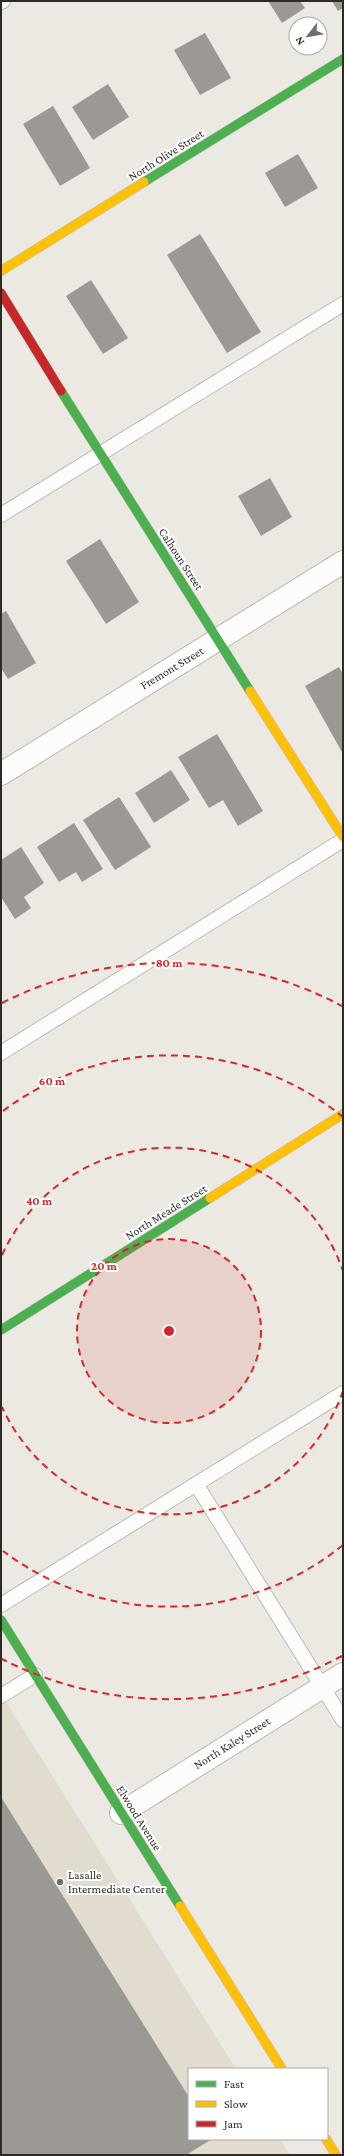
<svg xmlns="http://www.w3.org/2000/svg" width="344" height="2156" font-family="'Crimson Pro',serif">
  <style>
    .built { fill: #e2dcce }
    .building { fill: #9c9994 }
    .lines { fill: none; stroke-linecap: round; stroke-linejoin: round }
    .lane-casing { stroke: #bebcb7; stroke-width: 16 }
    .street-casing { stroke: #bebcb7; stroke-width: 24 }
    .fast-casing { stroke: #bebcb7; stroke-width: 10 }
    .slow-casing { stroke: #bebcb7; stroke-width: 10 }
    .jam-casing { stroke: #bebcb7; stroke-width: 10 }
    .lane { stroke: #fcfcfb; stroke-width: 14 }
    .street { stroke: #fcfcfb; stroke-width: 22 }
    .fast { stroke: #4caf50; stroke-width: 9 }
    .slow { stroke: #ffc107; stroke-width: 9 }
    .jam { stroke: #c62828; stroke-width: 9 }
    .ring { fill: none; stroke: #d62828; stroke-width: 2; stroke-dasharray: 7 5 }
    .poi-dot { fill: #706e68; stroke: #fff; stroke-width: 1.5 }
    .labels { text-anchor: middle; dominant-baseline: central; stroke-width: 4; stroke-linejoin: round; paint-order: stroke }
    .street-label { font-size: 12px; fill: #2e2b27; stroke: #fff }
    .poi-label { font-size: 12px; fill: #2e2b27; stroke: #fff; text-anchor: start }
    .centre { fill: #d62828; stroke: #fff; stroke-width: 2 }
    .ring-label { font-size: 12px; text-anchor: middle; font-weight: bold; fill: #d62828; stroke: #fff; stroke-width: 4; stroke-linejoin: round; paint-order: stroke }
  </style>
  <rect width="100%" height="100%" fill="#ece9e2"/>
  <path class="built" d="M1 1694 236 2069H189V2139H280L290 2155H1Z"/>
  <g class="building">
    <path d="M268 1H300L305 8 282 23Z"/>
    <path d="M332 1H343V8L338 11Z"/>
    <path d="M205 33 231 78 200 95 174 50Z"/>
    <path d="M108 84 129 117 93 140 72 107Z"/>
    <path d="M53 106 90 168 60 186 23 124Z"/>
    <path d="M298 154 318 188 285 207 265 173Z"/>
    <path d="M200 234 261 332 227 353 167 255Z"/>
    <path d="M91 280 128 338 103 354 66 296Z"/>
    <path d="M270 478 292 517 261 536 238 496Z"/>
    <path d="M100 539 139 602 106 624 66 561Z"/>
    <path d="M6 611 36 663 8 679 1 668V614Z"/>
    <path d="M339 667 343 674V754L305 686Z"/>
    <path d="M217 734 263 811 238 826 223 800 209 808 178 757Z"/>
    <path d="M171 770 190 800 154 823 135 793Z"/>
    <path d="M119 797 151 847 115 870 83 820Z"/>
    <path d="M74 823 103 869 82 882 76 872 59 882 37 847Z"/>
    <path d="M21 847 44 883 24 897 31 908 15 919 1 897V860Z"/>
    <path d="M1 1797 189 2097V2139H212L186 2155H1Z"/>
  </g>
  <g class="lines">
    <defs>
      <g id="lane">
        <path d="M1 2 3 1"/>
        <path d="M1 515 343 304"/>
        <path d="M1 1053 343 840"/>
        <path d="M196 1484 343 1720"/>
        <path d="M1 1605 343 1393"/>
        <path d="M1 1696 35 1675"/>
      </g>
      <g id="street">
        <path d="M1 774 343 562"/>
        <path d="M121 1813 343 1674"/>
      </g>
      <g id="fast">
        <path d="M144 182 343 59"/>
        <path d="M61 391 250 691"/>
        <path d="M1 1330 210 1198"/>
        <path d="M1 1620 180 1906"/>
      </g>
      <g id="slow">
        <path d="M1 271 144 182"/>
        <path d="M250 691 343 837"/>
        <path d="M210 1198 343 1114"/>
        <path d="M180 1906 282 2069"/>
        <path d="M326 2139 336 2155"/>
      </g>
      <path id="jam" d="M1 293 61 391"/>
    </defs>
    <use href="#lane" class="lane-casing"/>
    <use href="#street" class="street-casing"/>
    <use href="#fast" class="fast-casing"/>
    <use href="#slow" class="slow-casing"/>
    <use href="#jam" class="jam-casing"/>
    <use href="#lane" class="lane"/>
    <use href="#street" class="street"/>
    <use href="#fast" class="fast"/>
    <use href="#slow" class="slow"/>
    <use href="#jam" class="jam"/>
  </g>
  <circle cx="169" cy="1331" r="92" fill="#d62828" fill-opacity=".12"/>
  <g class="ring">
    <circle cx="169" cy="1331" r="92"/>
    <path d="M343 1391A184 184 0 0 1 2 1407M2 1255A184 184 0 0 1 343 1271"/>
    <path d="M343 1545A276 276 0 0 1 3 1551M3 1111A276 276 0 0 1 343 1117"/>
    <path d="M342 1656A368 368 0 0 1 2 1659M2 1003A368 368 0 0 1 342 1006"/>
  </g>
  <circle class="poi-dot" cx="60" cy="1882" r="4"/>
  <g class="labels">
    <g class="street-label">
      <text transform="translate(166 155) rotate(-32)">North Olive Street</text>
      <text transform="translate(181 559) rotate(57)">Calhoun Street</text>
      <text transform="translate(172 668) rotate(-31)">Fremont Street</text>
      <text transform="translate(166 1212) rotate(-32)">North Meade Street</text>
      <text transform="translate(232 1743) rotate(-32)">North Kaley Street</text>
      <text transform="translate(139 1818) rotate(58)">Elwood Avenue</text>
    </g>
    <g class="poi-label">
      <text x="68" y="1875">Lasalle<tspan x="68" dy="14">Intermediate Center</tspan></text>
    </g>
  </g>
  <circle cx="169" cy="1331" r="6" class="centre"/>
  <g class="ring-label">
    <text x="169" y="967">80 m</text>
    <text x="52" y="1085">60 m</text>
    <text x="39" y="1205">40 m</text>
    <text x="104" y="1270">20 m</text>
  </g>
  <rect width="344" height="2156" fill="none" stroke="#2e2b27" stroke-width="4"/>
  <rect x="188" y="2068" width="140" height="72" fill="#ffffff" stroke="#abaaa9"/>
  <rect x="196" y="2081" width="20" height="6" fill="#4caf50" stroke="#abaaa9"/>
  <text x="224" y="2088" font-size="12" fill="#2e2b27">Fast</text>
  <rect x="196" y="2101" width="20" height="6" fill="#ffc107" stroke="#abaaa9"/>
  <text x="224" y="2108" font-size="12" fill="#2e2b27">Slow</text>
  <rect x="196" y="2121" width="20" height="6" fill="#c62828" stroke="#abaaa9"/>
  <text x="224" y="2128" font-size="12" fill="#2e2b27">Jam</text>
  <g transform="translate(308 36) rotate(239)"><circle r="19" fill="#ffffff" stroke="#abaaa9"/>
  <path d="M0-3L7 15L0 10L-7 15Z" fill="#706e68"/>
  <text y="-6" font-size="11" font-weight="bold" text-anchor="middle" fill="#2e2b27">N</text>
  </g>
</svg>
